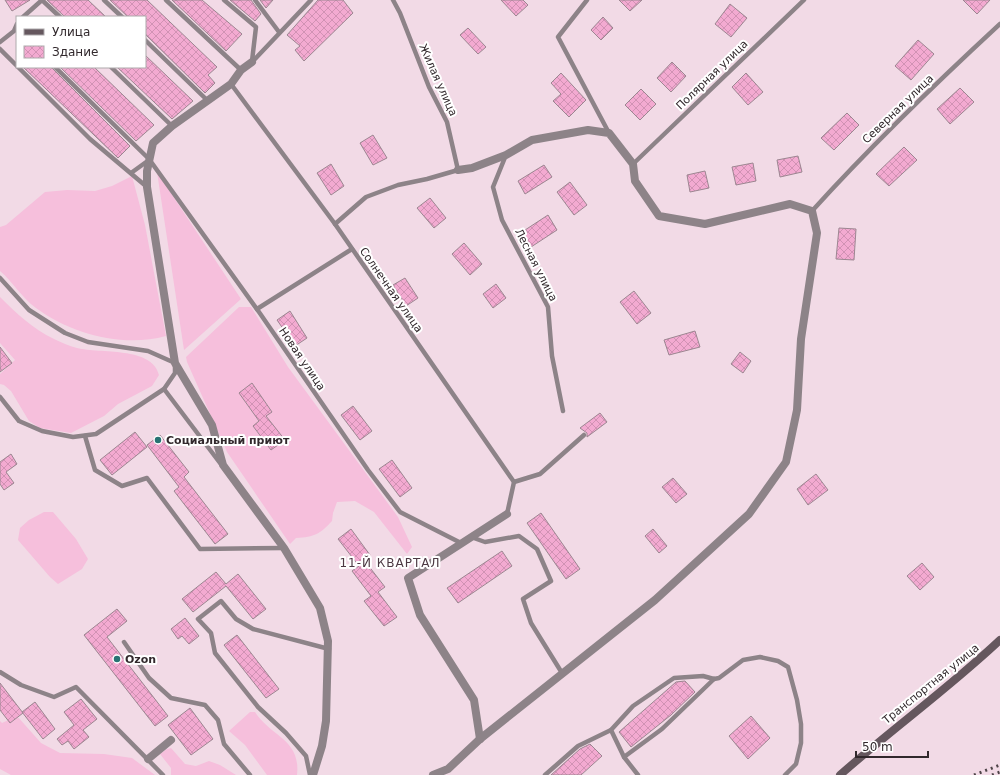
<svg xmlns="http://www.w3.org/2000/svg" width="1000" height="775" font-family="'DejaVu Sans',sans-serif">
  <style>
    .grass { fill: #f6bfdc }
    .building { fill: url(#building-cross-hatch); stroke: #9c8691 }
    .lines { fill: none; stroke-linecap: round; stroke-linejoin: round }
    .lane { stroke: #8d8388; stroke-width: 4.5 }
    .street { stroke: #8d8388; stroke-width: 8 }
    .secondary { stroke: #65575e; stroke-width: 8 }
    .rail { stroke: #4e4348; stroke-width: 3; stroke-dasharray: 2 4; stroke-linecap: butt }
    .poi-dot { fill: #287273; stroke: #fff; stroke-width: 1.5 }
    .labels { text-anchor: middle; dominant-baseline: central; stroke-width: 4; stroke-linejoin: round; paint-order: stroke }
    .street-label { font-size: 11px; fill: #31282c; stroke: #fff }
    .poi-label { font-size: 11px; font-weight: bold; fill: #31282c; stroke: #fff; text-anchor: start }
    .neighbourhood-label { font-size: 12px; letter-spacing: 1px; fill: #4d3943; stroke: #fff }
  </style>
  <defs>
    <pattern id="building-cross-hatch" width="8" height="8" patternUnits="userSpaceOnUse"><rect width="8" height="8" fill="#f3aad1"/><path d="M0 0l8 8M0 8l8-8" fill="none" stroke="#d192b4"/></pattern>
  </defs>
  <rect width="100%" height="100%" fill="#f2dae6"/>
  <g class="grass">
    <path d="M157 172 241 299 184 350Z"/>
    <path d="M132 176 145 225 166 336C123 348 71 334 36 308 22 298 13 282 0 271V227L6 225 45 192 67 190 95 191 112 186Z"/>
    <path d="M0 297C16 313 33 329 54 339 61 342 69 346 77 348 100 354 152 346 159 375L152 386 118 404 104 416 71 433 40 428 29 421 11 391 4 385 0 384V374L15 360 0 343Z"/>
    <path d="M239 307H251L288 367 398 517 412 547 407 554 374 512 355 501 337 502 333 513 332 521C320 534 315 537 296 538L290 544 227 452 187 362 186 357Z"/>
    <path d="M44 512H53L76 539 88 559 82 569 58 584 50 577 18 540 20 528 29 520Z"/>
    <path d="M250 712H255C271 737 301 739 297 775H267L245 745 229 731Z"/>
    <path d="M17 716 41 743 60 753 104 754 132 758 155 775H11L0 769V721L2 723Z"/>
    <path d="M171 748 185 764 196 766 209 761 220 765 236 775H171V768L160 754 167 749Z"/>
  </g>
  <g class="building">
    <path d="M5 0H30L12 11Z"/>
    <path d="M47 0H88L106 17H65Z"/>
    <path d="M110 0H147L217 67 208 75 215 83 205 93 145 34V17H128Z"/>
    <path d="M172 0H202L242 34 226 51Z"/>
    <path d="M230 0H251L261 14 255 21Z"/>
    <path d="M260 0H273L266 8Z"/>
    <path d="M318 0H343L353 13 304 61 295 50 300 46 287 35Z"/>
    <path d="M501 0H523L528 5 516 16Z"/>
    <path d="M619 0H642L630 11Z"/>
    <path d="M963 0H990L977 14Z"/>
    <path d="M730 4 747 18 731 37 715 24Z"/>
    <path d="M603 17 613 28 601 40 591 30Z"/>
    <path d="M468 28 486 47 478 54 460 35Z"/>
    <path d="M918 40 934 54 911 80 895 66Z"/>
    <path d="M145 55 193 101 172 119 117 67H145Z"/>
    <path d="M672 62 686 76 671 92 657 78Z"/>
    <path d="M23 67H51L130 146 118 158Z"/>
    <path d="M60 67H94L154 125 136 141Z"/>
    <path d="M561 73 586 100 569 117 553 101 561 94 551 83Z"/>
    <path d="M746 73 763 92 748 105 732 87Z"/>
    <path d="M960 88 974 102 950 124 937 109Z"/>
    <path d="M641 89 656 104 640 120 625 105Z"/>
    <path d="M847 113 859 125 834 150 821 138Z"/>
    <path d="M373 135 387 158 373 165 360 143Z"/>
    <path d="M904 147 917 160 889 186 876 174Z"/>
    <path d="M798 156 802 172 780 177 777 160Z"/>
    <path d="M753 163 756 181 736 185 732 167Z"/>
    <path d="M331 164 344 186 331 195 317 173Z"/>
    <path d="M544 165 552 177 525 194 518 181Z"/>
    <path d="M705 171 709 188 690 192 687 175Z"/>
    <path d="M570 182 587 205 574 215 557 192Z"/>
    <path d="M430 198 446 218 434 228 417 208Z"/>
    <path d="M548 215 557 230 531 247 522 232Z"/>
    <path d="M839 228 856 229 854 260 836 259Z"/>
    <path d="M464 243 482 264 470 275 452 254Z"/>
    <path d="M405 278 418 298 406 306 393 285Z"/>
    <path d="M496 284 506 298 493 308 483 294Z"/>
    <path d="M634 291 651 313 637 324 620 302Z"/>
    <path d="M290 311 307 338 295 346 277 320Z"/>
    <path d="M695 331 700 347 669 355 664 340Z"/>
    <path d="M0 347 12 363 0 372Z"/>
    <path d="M740 352 751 361 743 373 731 364Z"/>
    <path d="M252 383 272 412 266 416 285 440 271 450 253 426 259 421 239 393Z"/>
    <path d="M353 406 372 431 360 440 341 415Z"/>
    <path d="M600 413 607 422 587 437V433L580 428Z"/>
    <path d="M135 432 147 447 112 475 100 460Z"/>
    <path d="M160 435 189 472 184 477 228 534 215 544 174 491 179 487 147 445Z"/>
    <path d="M11 454 17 464 6 472 14 483 4 490 0 484V462Z"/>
    <path d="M392 460 412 488 400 497 379 469Z"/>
    <path d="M816 474 828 490 808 505 797 489Z"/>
    <path d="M673 478 687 494 676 503 662 487Z"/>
    <path d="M541 513 580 569 566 579 527 523Z"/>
    <path d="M351 529 370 555 364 560 385 587 378 592 397 617 384 626 364 601 371 596 352 571 359 566 338 539Z"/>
    <path d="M653 529 667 546 659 553 645 536Z"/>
    <path d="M502 551 512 566 458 603 447 588Z"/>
    <path d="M922 563 934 577 920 590 907 576Z"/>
    <path d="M216 572 226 584 238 574 266 609 253 619 226 586 193 612 182 599Z"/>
    <path d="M117 609 127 621 107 637 168 716 155 726 84 635Z"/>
    <path d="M185 618 199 636 189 644 182 636 178 639 171 629Z"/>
    <path d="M237 635 279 689 266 698 224 645Z"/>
    <path d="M685 681 695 692 671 715 631 747 619 732 676 682Z"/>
    <path d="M0 683 23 713 10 723 0 710Z"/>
    <path d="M81 699 97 719 83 730 89 737 74 749 68 741 62 745 57 739 74 725 64 712Z"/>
    <path d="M35 702 55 729 43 739 22 712Z"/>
    <path d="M190 708 213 739 191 755 168 725Z"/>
    <path d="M751 716 770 738 748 759 729 736Z"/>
    <path d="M590 744 602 756 581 775H551L580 749Z"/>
  </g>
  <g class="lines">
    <g class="lane">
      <path d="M104 0 122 17"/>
      <path d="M166 0 241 70"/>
      <path d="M224 0 256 27 252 61"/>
      <path d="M255 0 279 32"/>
      <path d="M587 0 558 37 609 133"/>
      <path d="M23 17 42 0 60 17"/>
      <path d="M145 40 207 100"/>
      <path d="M0 42 14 31 17 24"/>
      <path d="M0 49 17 66"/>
      <path d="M252 62 311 0"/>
      <path d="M18 67 90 139 147 187"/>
      <path d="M55 67 149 159 259 312 368 470 400 512 461 543"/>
      <path d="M111 67 172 126"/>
      <path d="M231 84 335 224 514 482 507 514"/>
      <path d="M506 155 493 187 502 220 548 307 552 356 563 411"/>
      <path d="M633 164 804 0"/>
      <path d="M131 173 149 160"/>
      <path d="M812 211C872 145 935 84 1000 24"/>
      <path d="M335 224 366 197 398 185 427 179 458 170 447 122 429 87 400 13 393 0"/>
      <path d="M0 278 29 310 65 333 88 342 148 351 175 363V373L164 389 96 434 73 437 42 431 19 421 0 397"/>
      <path d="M257 309 352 249"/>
      <path d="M164 389 220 463"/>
      <path d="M85 436 95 470 122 486 147 478 200 549 284 548"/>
      <path d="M514 482 540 474 584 435"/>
      <path d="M471 537 485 542 519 536 537 549 551 581 523 599 531 623 562 673"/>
      <path d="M124 642 149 678 171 698 205 705 218 720 224 744 250 775"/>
      <path d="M0 672 21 685 54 697 76 687 163 775"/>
      <path d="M624 757 662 729 714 679"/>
      <path d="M310 775 306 756 286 733 258 707 215 653 211 633 198 619 221 601 236 619 253 629 329 649"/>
      <path d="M545 775 578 746 611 730"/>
      <path d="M638 775 624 757 611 730 633 706 674 678 703 676 714 679 719 678 743 660 760 657 778 661 788 667 797 700 801 724V743L796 764 785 775"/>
    </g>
    <g class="street">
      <path d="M252 62 241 70 231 84 172 126 153 143 147 171V187L175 363 212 425 223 465 284 548 320 608 328 641 326 721 322 746 313 775"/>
      <path d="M480 739 474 700 420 615 408 578 507 514"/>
      <path d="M148 759 171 740"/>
      <path d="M433 775 448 769 480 739 655 600 749 514 786 462 797 410 801 339 817 233 812 211 790 204 705 224 659 216 635 181 633 164 609 133 588 130 532 140 506 155 472 168 458 170"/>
    </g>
    <path class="secondary" d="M840 775C892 729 949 688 1000 640"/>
    <g class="rail">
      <path d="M974 775 1000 765"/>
      <path d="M992 775 1000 772"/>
    </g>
  </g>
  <g class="poi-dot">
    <circle cx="158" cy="440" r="4"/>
    <circle cx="117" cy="659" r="4"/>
  </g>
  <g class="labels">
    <g class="street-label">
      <text transform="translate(712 75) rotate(-44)">Полярная улица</text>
      <text transform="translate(438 80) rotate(66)">Жилая улица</text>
      <text transform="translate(898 109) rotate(-44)">Северная улица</text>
      <text transform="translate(536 265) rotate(63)">Лесная улица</text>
      <text transform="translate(391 290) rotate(55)">Солнечная улица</text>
      <text transform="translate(302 359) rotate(56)">Новая улица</text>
      <text transform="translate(931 684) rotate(-39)">Транспортная улица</text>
    </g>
    <g class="poi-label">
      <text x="166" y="440">Социальный приют</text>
      <text x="125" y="659">Ozon</text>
    </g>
    <g class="neighbourhood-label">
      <text x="390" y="563">11-Й КВАРТАЛ</text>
    </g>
  </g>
  <rect x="16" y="16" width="130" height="52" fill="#ffffff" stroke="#ada9ab"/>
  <rect x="24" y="29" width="20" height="6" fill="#65575e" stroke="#ada9ab"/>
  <text x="52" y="36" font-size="12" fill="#31282c">Улица</text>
  <rect x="24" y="46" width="20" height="12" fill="url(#building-cross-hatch)" stroke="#ada9ab"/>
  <text x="52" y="56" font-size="12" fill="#31282c">Здание</text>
  <path d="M856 751v6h72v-6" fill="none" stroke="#31282c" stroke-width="2"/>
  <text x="862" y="751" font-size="12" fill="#31282c" stroke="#ffffff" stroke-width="3" paint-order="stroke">50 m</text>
</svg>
